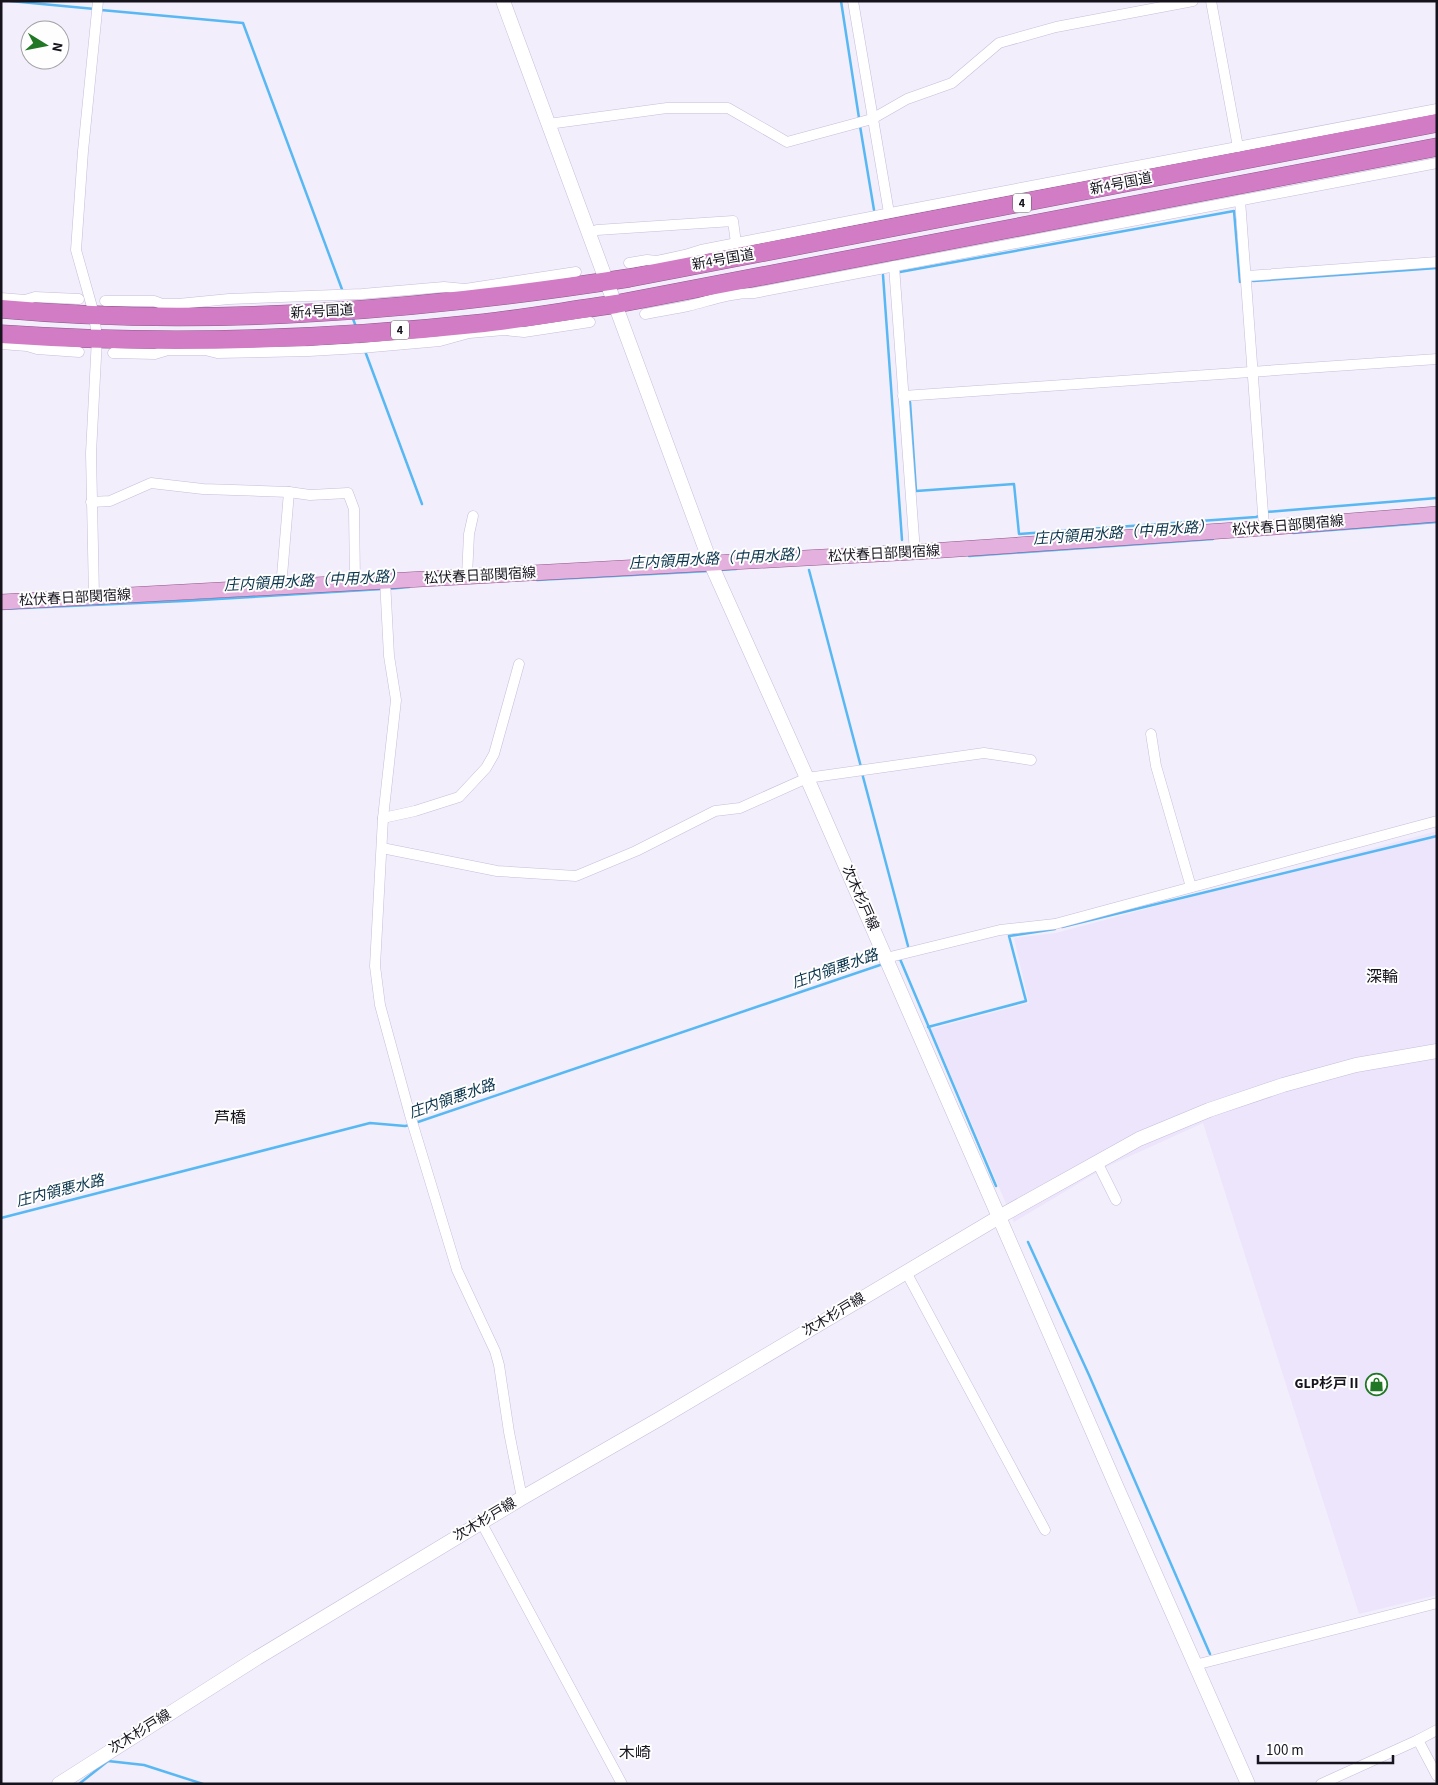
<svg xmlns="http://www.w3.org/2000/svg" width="1438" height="1785" font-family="'Source Sans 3','Noto Sans JP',sans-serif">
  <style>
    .built { fill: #ede5fc }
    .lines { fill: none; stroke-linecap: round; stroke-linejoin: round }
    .stream { stroke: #57b8f3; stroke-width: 2.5 }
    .street-casing { stroke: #c7bddb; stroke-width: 11 }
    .secondary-casing { stroke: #c7bddb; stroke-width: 15 }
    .primary-casing { stroke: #90578b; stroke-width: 16 }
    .highway-casing { stroke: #90578b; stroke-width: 19 }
    .street { stroke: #fff; stroke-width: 10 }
    .secondary { stroke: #fff; stroke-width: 14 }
    .primary { stroke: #e4b0dd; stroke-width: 15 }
    .highway { stroke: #d27cc6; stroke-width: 18 }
    .labels { text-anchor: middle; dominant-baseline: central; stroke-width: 4; stroke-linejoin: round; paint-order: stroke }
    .shield { fill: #fefefe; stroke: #5c5a60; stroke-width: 1 }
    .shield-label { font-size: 12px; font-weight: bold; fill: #16131d }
    .street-label { font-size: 14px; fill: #16131d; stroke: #fefefe }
    .poi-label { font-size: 14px; font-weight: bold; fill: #16131d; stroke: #fefefe; text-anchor: end }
    .water-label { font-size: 15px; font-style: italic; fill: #09344b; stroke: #fefefe }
    .quarter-label { font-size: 16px; fill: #16131d; stroke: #fefefe }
  </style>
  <rect width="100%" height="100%" fill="#f2eefb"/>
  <path class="built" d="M1437 831V1595L1359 1614 1203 1123 1106 1167 1014 1222 931 1029 1029 1003 1014 938 1056 933Z"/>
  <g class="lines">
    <g class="stream">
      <path d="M10 1 95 9"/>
      <path d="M841 1 859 118"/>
      <path d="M101 10 243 23 343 292"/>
      <path d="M860 126 874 210"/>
      <path d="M900 272 1234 211 1240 282"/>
      <path d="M883 275 902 540"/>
      <path d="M1253 281 1437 268"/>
      <path d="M352 316 356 327"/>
      <path d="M365 351 422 504"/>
      <path d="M910 402 916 491 1014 484 1019 534 1256 517 1259 516"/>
      <path d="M1266 512 1437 498"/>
      <path d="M1293 533 1437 522"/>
      <path d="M969 556 1213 539"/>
      <path d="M719 570 736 569"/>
      <path d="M809 570 861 767"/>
      <path d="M537 580 709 571"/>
      <path d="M387 589 409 587"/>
      <path d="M1 609 184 601 382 589"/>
      <path d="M862 773 908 946"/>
      <path d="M1062 927 1437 836"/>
      <path d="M898 959H900L996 1186"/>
      <path d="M928 1027 1026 1001 1009 936 1055 929"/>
      <path d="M415 1123 883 964"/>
      <path d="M1 1218 370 1123 405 1126 410 1125"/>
      <path d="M1028 1242 1089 1375 1210 1654"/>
      <path d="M79 1784 108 1761 144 1765 203 1784"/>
    </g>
    <defs>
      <g id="street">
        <path d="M853 1 889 213"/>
        <path d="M1211 1 1238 147"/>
        <path d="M548 124 667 108H728L787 142 872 119 907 99 952 83 999 43 1056 27 1193 1"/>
        <path d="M1240 200 1264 527"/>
        <path d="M589 234 597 230 733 221 736 243"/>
        <path d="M629 263 647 260 657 261 685 255 701 250C946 201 1192 156 1437 109"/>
        <path d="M894 266 915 552"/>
        <path d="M1247 276 1437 262"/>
        <path d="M1 298 25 300 35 297 79 299"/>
        <path d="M105 301H154L162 304H178L229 299 362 294 444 287 465 289 576 272"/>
        <path d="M645 314C659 311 674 309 688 306 712 300 729 293 754 293L1437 163"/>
        <path d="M1 344 27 346 37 349 79 352"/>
        <path d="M113 353 155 354 168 350H205L217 353 309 351 361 348 440 341 469 333 504 330 524 332 590 322"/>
        <path d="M903 396 1437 359"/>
        <path d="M91 502 110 501 151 483 203 489 289 492 310 495 348 493 354 509 355 582"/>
        <path d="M467 576 469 534 473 516"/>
        <path d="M385 580 389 656 396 700 383 818 375 966 380 1005 410 1115 457 1270 495 1351 499 1365 509 1432 522 1498"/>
        <path d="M281 588 289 492"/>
        <path d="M94 596 91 453 97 338 94 314 76 250 83 151 98 1"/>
        <path d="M1151 734 1156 766 1191 887"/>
        <path d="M383 818 415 811 459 797 486 768 494 754 519 664"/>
        <path d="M382 848 497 871 576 876 636 851 715 811 740 808 807 778 984 753 1031 760"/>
        <path d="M886 958 1000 930 1055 924 1437 821"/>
        <path d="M1097 1162 1116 1200"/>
        <path d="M906 1272 1045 1530"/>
        <path d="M481 1522 622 1784"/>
        <path d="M1195 1665 1437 1603"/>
        <path d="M1418 1740 1437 1776"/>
        <path d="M1321 1784 1418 1740 1437 1730"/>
      </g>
      <g id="secondary">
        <path d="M59 1784 257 1658 522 1498 661 1418 999 1217 807 778 711 564 503 1"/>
        <path d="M1248 1784 1118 1490 999 1217 1139 1139 1209 1110 1283 1085 1356 1065 1437 1051"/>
      </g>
      <path id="primary" d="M1 602 915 552 1250 529 1437 514"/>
      <g id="highway">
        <path d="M1 309C210 328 422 310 629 278L1437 123"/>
        <path d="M1 334C162 345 325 340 484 323 528 318 572 310 616 304L1437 147"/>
      </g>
    </defs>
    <use href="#street" class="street-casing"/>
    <use href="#secondary" class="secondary-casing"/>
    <use href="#primary" class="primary-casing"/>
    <use href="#highway" class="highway-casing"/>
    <use href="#street" class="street"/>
    <use href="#secondary" class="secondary"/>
    <use href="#primary" class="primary"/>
    <use href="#highway" class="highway"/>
  </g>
  <defs>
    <symbol id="shop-ring" viewBox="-11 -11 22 22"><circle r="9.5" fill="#fefefe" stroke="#207725" stroke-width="1.5"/><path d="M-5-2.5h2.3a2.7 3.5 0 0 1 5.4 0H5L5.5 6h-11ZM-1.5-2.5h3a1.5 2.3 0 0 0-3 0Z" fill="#207725"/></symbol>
  </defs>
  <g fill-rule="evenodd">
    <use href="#shop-ring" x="1364" y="1372" width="25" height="25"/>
  </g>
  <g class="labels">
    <g class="shield">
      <rect x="1013" y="193.5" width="18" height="19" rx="4"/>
      <rect x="391" y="320.5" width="18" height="19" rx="4"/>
    </g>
    <g class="shield-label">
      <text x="1022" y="203">4</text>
      <text x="400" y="330">4</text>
    </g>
    <g class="street-label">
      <text transform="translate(1121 184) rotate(-11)">新4号国道</text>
      <text transform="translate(723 260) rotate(-10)">新4号国道</text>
      <text transform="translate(322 312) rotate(-3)">新4号国道</text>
      <text transform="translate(1288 526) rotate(-5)">松伏春日部関宿線</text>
      <text transform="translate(884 554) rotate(-3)">松伏春日部関宿線</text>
      <text transform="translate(480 576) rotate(-3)">松伏春日部関宿線</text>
      <text transform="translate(75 598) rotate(-3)">松伏春日部関宿線</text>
      <text transform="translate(860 898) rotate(66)">次木杉戸線</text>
      <text transform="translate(834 1315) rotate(-31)">次木杉戸線</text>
      <text transform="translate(485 1520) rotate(-31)">次木杉戸線</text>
      <text transform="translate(140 1732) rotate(-32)">次木杉戸線</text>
    </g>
    <g class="poi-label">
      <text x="1361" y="1384">GLP杉戸Ⅱ</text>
    </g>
    <g class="water-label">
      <text transform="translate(1123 533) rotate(-4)">庄内領用水路（中用水路）</text>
      <text transform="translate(719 559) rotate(-3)">庄内領用水路（中用水路）</text>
      <text transform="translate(314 581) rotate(-3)">庄内領用水路（中用水路）</text>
      <text transform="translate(835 969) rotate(-19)">庄内領悪水路</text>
      <text transform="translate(452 1099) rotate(-19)">庄内領悪水路</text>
      <text transform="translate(60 1191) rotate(-14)">庄内領悪水路</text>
    </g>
    <g class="quarter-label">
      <text x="1382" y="977">深輪</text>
      <text x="230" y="1118">芦橋</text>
      <text x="635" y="1753">木崎</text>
    </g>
  </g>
  <rect width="1438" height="1785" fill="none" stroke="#16131d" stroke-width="5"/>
  <g transform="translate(45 45) rotate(100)"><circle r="24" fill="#fefefe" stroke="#a1a0a4"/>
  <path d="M0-4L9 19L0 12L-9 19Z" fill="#207725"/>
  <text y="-8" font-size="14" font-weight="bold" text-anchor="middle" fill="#16131d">N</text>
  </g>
  <path d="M1258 1755v8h135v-8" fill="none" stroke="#16131d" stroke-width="2.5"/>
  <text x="1266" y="1755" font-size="15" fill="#16131d" stroke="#fefefe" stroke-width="4" paint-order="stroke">100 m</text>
</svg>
